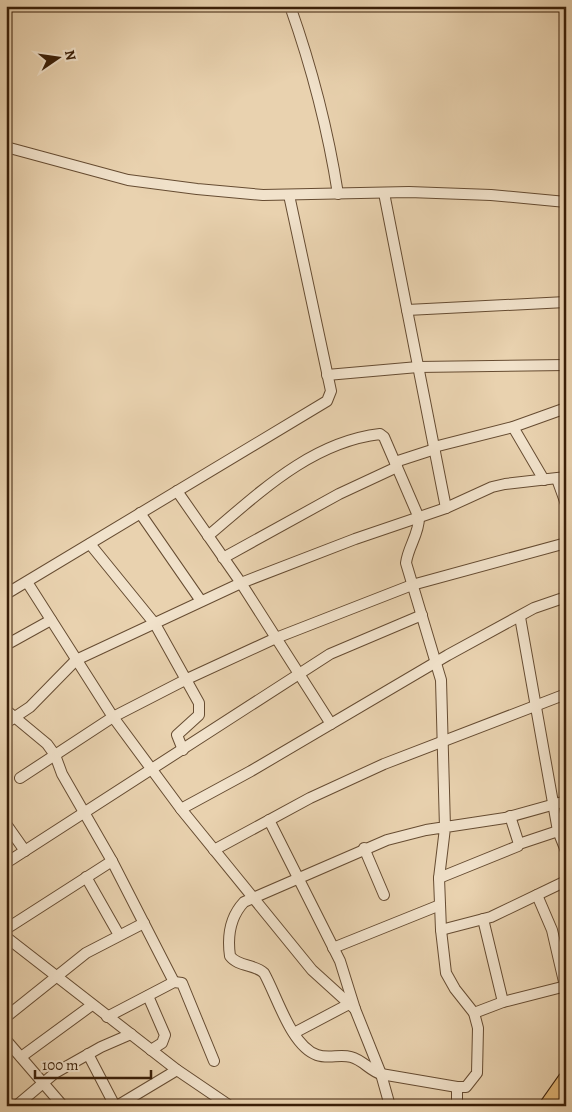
<svg xmlns="http://www.w3.org/2000/svg" width="572" height="1112" font-family="Alegreya,serif">
  <style>
    .lines { fill: none; stroke-linecap: round; stroke-linejoin: round }
    .minor-casing { stroke: #664c32; stroke-width: 12 }
    .highway-casing { stroke: #3a1f08; stroke-width: 17 }
    .minor { stroke: #f1e2cb; stroke-width: 10 }
    .highway { stroke: #e4b978; stroke-width: 15 }
  </style>
  <rect width="100%" height="100%" fill="#e9d2af"/>
  <filter id="stains"><feTurbulence type="fractalNoise" baseFrequency=".004" numOctaves="4"/><feColorMatrix values="0 0 0 0 .2 0 0 0 0 .09 0 0 0 0 .02 0 0 0 .5 -.17"/></filter>
  <radialGradient id="worn" r=".72"><stop offset=".6" stop-color="#630" stop-opacity="0"/><stop offset="1" stop-color="#630" stop-opacity=".3"/></radialGradient>
  <g class="lines">
    <defs>
      <g id="minor">
        <path d="M290 6C312 68 328 130 338 194"/>
        <path d="M6 147 128 180 197 189 263 195 409 192 491 195 566 202"/>
        <path d="M384 193 446 508"/>
        <path d="M407 310 566 302"/>
        <path d="M327 375 418 367 566 365"/>
        <path d="M513 427 544 480"/>
        <path d="M434 447 513 427 566 408"/>
        <path d="M395 462 435 449"/>
        <path d="M557 479 566 504"/>
        <path d="M177 491 241 583 331 724"/>
        <path d="M140 513 201 601"/>
        <path d="M208 536C259 493 311 442 380 434L384 437 419 518C419 534 408 547 406 563L441 680 445 828 439 878 441 930 446 973 455 989 474 1013 478 1028 477 1073 466 1087H457L381 1074C370 1071 363 1060 351 1057 340 1054 328 1059 317 1055 291 1046 277 996 264 973 255 964 238 967 230 956 227 935 230 917 244 902L387 840 426 830 505 818 566 801"/>
        <path d="M90 544 155 624 199 703V715L177 735 183 750"/>
        <path d="M223 558 339 494 397 467"/>
        <path d="M27 582 113 717 181 809 312 970 355 1009"/>
        <path d="M6 594 327 401 331 391 289 195"/>
        <path d="M520 617 558 831 566 851"/>
        <path d="M6 645 51 620"/>
        <path d="M6 710 47 744 55 755 62 774 112 861 174 982"/>
        <path d="M6 723 30 707 76 660 241 583 355 539 446 508 492 487 505 484 566 477"/>
        <path d="M20 778 113 717 187 679 276 638 412 585 566 543"/>
        <path d="M181 809 251 771 448 655 534 608 566 597"/>
        <path d="M510 816 519 844"/>
        <path d="M269 820 340 961 355 1009 381 1074 390 1106"/>
        <path d="M6 824 25 851"/>
        <path d="M364 848 384 895"/>
        <path d="M214 850 310 798 384 764 566 694"/>
        <path d="M6 863 330 654 422 615"/>
        <path d="M86 877 119 935"/>
        <path d="M439 878 518 846 519 844 558 831"/>
        <path d="M537 895 552 930 565 986"/>
        <path d="M483 919 503 1002"/>
        <path d="M6 929 112 861"/>
        <path d="M441 930 491 917 566 881"/>
        <path d="M6 937 177 1070 230 1106"/>
        <path d="M333 948 440 905"/>
        <path d="M148 996 165 1035 162 1043 151 1050"/>
        <path d="M474 1013 503 1002 566 986"/>
        <path d="M6 1017 86 953 144 923"/>
        <path d="M107 1017 174 982 182 983 214 1061"/>
        <path d="M294 1033 349 1004"/>
        <path d="M6 1040 63 1106"/>
        <path d="M88 1054 115 1106"/>
        <path d="M21 1057 92 1005"/>
        <path d="M16 1106 55 1073 101 1047 131 1034"/>
        <path d="M117 1106 177 1070"/>
        <path d="M457 1106V1087"/>
      </g>
      <path id="highway" d="M547 1106 566 1079"/>
    </defs>
    <use href="#minor" class="minor-casing"/>
    <use href="#highway" class="highway-casing"/>
    <use href="#minor" class="minor"/>
    <use href="#highway" class="highway"/>
  </g>
  <rect width="572" height="1112" fill="none" stroke="#e9d2af" stroke-width="25"/>
  <rect x="8" y="8" width="557" height="1097" fill="none" stroke="#3a1f08" stroke-width="2.5"/>
  <rect x="12" y="12" width="547" height="1087" fill="none" stroke="#3a1f08"/>
  <g transform="translate(58 58) rotate(77)" stroke="#f1e2cb" stroke-width="4" paint-order="stroke">
  <path d="M0-4L9 19L0 12L-9 19Z" fill="#3a1f08"/>
  <text y="-8" font-size="14" font-weight="bold" text-anchor="middle" fill="#3a1f08">N</text>
  </g>
  <path d="M35 1070v8h116v-8" fill="none" stroke="#3a1f08" stroke-width="2.5"/>
  <text x="42" y="1070" font-size="15" fill="#3a1f08" stroke="#f1e2cb" stroke-width="4" paint-order="stroke">100 m</text>
  <rect width="100%" height="100%" filter="url(#stains)"/>
  <rect width="100%" height="100%" fill="url(#worn)"/>
</svg>
